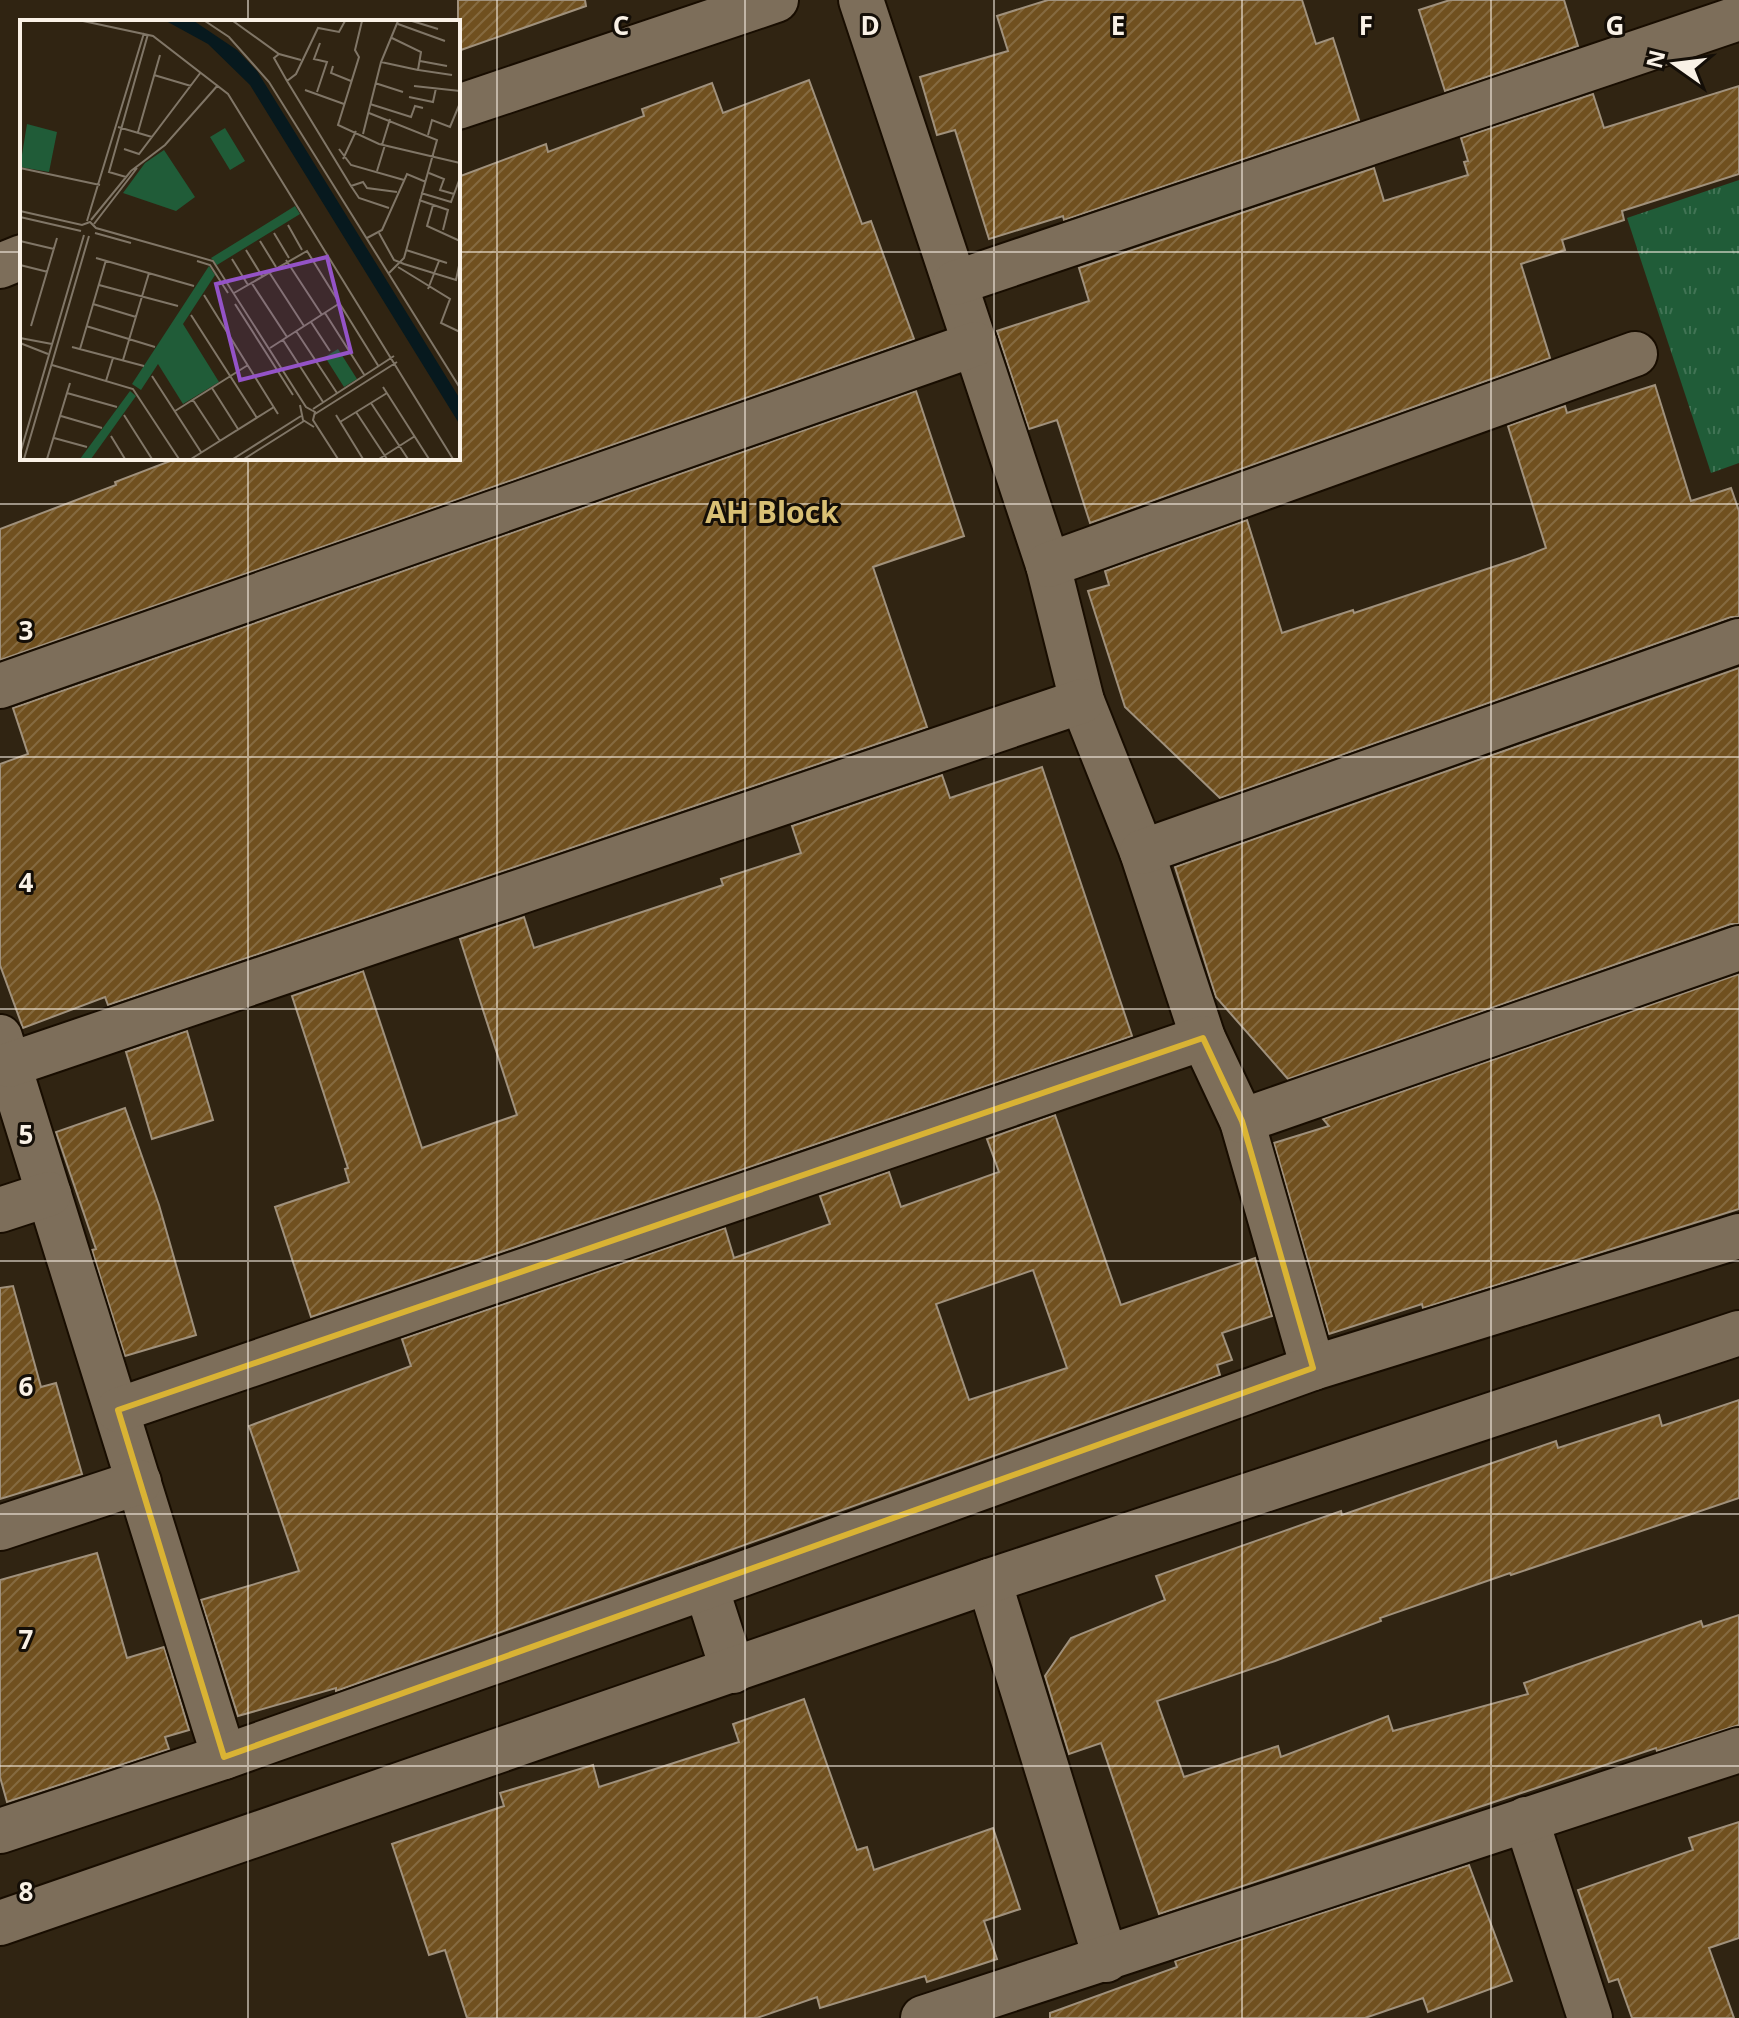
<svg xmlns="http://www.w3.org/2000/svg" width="1739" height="2018" font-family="'Open Sans',sans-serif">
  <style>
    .grass { fill: url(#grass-tufts) }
    .building { fill: url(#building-hatch); stroke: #a0917c; stroke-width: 2; fill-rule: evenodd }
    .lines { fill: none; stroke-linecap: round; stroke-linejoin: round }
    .minor-casing { stroke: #180d00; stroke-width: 48 }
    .secondary-casing { stroke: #180d00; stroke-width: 48 }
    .minor { stroke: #7d6e5a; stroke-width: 44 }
    .secondary { stroke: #7d6e5a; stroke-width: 44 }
    .marked { fill: none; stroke: #d9b334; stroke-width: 6; stroke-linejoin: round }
    .grid { fill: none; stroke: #f9f1e6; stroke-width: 2; stroke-opacity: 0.55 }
    .labels { text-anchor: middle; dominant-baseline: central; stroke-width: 6; stroke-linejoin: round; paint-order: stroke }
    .neighbourhood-label { font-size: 30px; font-weight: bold; fill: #d9c074; stroke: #140e07 }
    .inset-road { fill: none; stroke: #807667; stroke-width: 2 }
    .view { fill: #9453c7; fill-opacity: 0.15; stroke: #9453c7; stroke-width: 4 }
    .inset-edge { fill: none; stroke: #f9f1e6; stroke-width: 4 }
    .grid-label { font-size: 26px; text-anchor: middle; font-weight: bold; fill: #f9f1e6; stroke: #140e07; stroke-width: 6; stroke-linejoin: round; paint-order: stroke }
  </style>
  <defs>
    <pattern id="grass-tufts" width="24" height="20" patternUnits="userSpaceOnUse" patternTransform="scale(2)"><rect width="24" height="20" fill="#205c38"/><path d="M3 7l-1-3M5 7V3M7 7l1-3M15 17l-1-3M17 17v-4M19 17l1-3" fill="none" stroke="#417455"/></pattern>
    <pattern id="building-hatch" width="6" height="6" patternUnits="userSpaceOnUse" patternTransform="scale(2)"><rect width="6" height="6" fill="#70501f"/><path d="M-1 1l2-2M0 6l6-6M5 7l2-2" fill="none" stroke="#856a40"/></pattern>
  </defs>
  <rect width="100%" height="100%" fill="#302412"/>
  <path class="grass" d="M1739 180V463L1711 473 1627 218Z"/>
  <g class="building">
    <path d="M458 0H585L586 6 458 51Z"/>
    <path d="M1048 0H1302L1316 44 1333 38 1359 120 1064 220 1063 216 989 239 955 130 937 135 920 77 1008 51 997 16Z"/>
    <path d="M1450 0H1564L1578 46 1445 91 1419 10Z"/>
    <path d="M809 80 862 224 871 221 914 339 0 660V529L116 485 115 482 178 458H458V177L546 144 548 152 644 116 642 109 712 83 723 113Z"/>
    <path d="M1739 86V174L1622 211 1624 220 1562 240 1565 250 1521 264 1550 358 1090 523 1057 420 1029 429 997 331 1089 301 1079 268 1374 168 1384 201 1468 175 1464 162 1468 161 1461 138 1593 94 1604 128Z"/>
    <path d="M1655 385 1691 501 1731 488 1739 511V617H1731L1220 798 1125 707 1088 591 1109 585 1105 571 1247 520 1282 633 1353 610 1354 613 1520 558 1546 548 1508 426 1565 406 1567 413Z"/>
    <path d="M916 391 964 536 873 567 927 727 108 1005 105 997 23 1028 0 965V764L28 754 13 708Z"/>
    <path d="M1739 668V924H1731L1288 1079 1216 997 1175 867Z"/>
    <path d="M1042 767 1132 1036 311 1317 275 1207 349 1182 345 1169 348 1168 292 996 363 971 422 1148 517 1115 460 939 524 917 534 948 723 885 721 879 801 853 792 826 942 775 950 798Z"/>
    <path d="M1739 974V1209L1423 1308 1422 1304 1329 1334 1274 1143 1329 1126 1323 1119Z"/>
    <path d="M187 1031 213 1120 152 1139 126 1052Z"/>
    <path d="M125 1108 159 1205 196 1335 125 1356 92 1250 96 1249 56 1132Z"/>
    <path d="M1055 1115 1121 1305 1255 1258 1272 1316 1222 1333 1232 1360 1217 1365 1220 1375 336 1691V1688L238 1716 201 1600 299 1571 249 1426 411 1366 402 1339 725 1228 734 1258 830 1224 820 1196 889 1172 901 1207 999 1172 987 1139ZM1033 1270 1067 1368 969 1400 936 1304Z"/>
    <path d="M13 1286 41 1387 56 1383 82 1474 0 1499V1288Z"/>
    <path d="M1739 1400V1498L1511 1575 1510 1573 1380 1618 1381 1621 1275 1661 1157 1701 1184 1777 1278 1746 1281 1757 1388 1716 1393 1731 1528 1694 1524 1683 1701 1621 1703 1627 1739 1615V1725L1657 1751 1656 1748 1159 1914 1101 1743 1069 1754 1045 1676 1071 1638 1165 1600 1156 1576 1341 1511 1342 1515 1556 1441 1558 1448 1659 1415 1662 1426Z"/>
    <path d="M97 1553 127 1658 164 1647 189 1730 165 1737 169 1749 7 1802 0 1777V1580Z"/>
    <path d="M804 1699 857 1850 867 1847 874 1870 993 1828 1020 1909 984 1921 997 1959 927 1982 925 1976 820 2008 817 1997 757 2018H467L445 1950 429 1955 392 1844 504 1806 500 1793 593 1765 599 1787 739 1742 733 1724Z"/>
    <path d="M1739 1822V1938L1709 1948 1734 2018H1632L1618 1979 1609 1982 1578 1890 1693 1850 1689 1838Z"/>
    <path d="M1469 1865 1512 1981 1428 2012 1423 1998 1365 2018H1050V2013L1177 1967 1175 1961Z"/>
  </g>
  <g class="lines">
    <defs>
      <g id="minor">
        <path d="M861 0 1048 565 1082 701 1142 852 1203 1038 1242 1121 1313 1368"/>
        <path d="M458 107 776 0"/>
        <path d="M0 266 22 257"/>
        <path d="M955 283 1739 18"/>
        <path d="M1048 565 1635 354"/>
        <path d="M0 686 975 344"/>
        <path d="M1142 852 1739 641"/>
        <path d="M0 1037 224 1757"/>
        <path d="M9 1065 1082 701"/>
        <path d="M1242 1121 1739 948"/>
        <path d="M0 1210 49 1194"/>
        <path d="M118 1410 1203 1038"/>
        <path d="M0 1528 139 1482"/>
        <path d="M989 1581 1106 1960"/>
        <path d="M1526 1819 1590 2018"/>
        <path d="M923 2018 1739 1750"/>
      </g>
      <g id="secondary">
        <path d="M706 1587 733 1671"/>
        <path d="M0 1831 224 1757 706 1587 1313 1368 1739 1236"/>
        <path d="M0 1923 989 1581 1739 1333"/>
      </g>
    </defs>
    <use href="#minor" class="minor-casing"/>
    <use href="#secondary" class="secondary-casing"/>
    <use href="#minor" class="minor"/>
    <use href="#secondary" class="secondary"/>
  </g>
  <path class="marked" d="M1203 1038 1242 1121 1313 1368 224 1757 118 1410Z"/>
  <path class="grid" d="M248 0V22M497 0V2018M745 0V2018M994 0V2018M1242 0V2018M1491 0V2018M0 252H22M458 252H1739M248 458V2018M0 504H1739M0 757H1739M0 1009H1739M0 1261H1739M0 1514H1739M0 1766H1739"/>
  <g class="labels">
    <g class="neighbourhood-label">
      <text x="772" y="511">AH Block</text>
    </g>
  </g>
  <g transform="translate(20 20)">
    <rect width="440" height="440" fill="#302412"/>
    <path d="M7 104 37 112 29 152 0 147ZM205 108 225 141 210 150 190 117ZM144 130 175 177 156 191 103 173 125 143ZM275 186 280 194 197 245 191 238ZM189 246 195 255 163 304 199 362 163 384 138 344 121 370 112 364ZM318 329 337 359 324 367 305 337ZM110 371 116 376 71 439H60Z" fill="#205c38"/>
    <path d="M146 1H174L217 30 237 51 440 379V405L230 65 188 24Z" fill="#07191e"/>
    <path class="inset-road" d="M63 1 133 16 208 74 433 439M185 1 209 17 249 62 440 368M213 1 259 34 281 40M325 1 319 12 298 8 276 54 267 61 331 166 343 162 347 168 377 172M342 1 335 30 339 37 318 105 359 124 440 143M392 1 418 9M378 4 425 21M372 18 401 32 398 50 432 55M259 34 254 38 267 61M400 41 427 46M361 42 398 50M313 46 311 53 331 61M134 55 171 66M355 63 383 72M394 66 440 71M285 70 324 84M297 72 307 42 294 39 300 23M389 77 413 82 416 68M350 84 391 97 395 86 403 88M349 93 417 120 384 238 368 254M98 107 132 117M118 112 140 35M343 114 361 42 378 1M408 115 412 100 430 107 440 83M362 125 370 99M104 129 119 134 181 52M319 129 331 145 384 160M323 139 336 111M0 148 80 165M357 151 365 125M409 153 424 159 420 170 434 174 440 158M106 157 89 152 128 14M331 166 339 178 369 188M401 173 431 182 434 174M399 180 428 190 423 210M413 185 407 206 440 221M0 191 62 205 70 202 76 208 193 241 286 387 295 392 293 400 318 439M0 197 61 211M71 200 111 151 145 125 198 65M67 201 124 13M74 204 117 148M268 205 282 230M75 213 111 223M254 213 269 238M359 213 374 240 384 244 436 260 440 241M347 218 362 210 387 154 406 162M0 221 34 229M240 221 256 247M226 230 242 256M386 230 427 243M76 238 174 266M212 239 228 265M266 240 302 295M177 241 190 245 208 273M0 245 28 252M378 247 430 279 421 303 440 312M249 252 284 306M231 262 267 317M79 265 158 286M408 269 419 241M214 273 287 231 359 347M184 275 258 394M73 284 116 297M215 284 273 375M305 293 345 356M171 295 237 398M291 302 310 331M11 306 37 218M66 306 135 327M276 311 317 373M0 318 32 324M263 320 303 382M0 323 28 334M52 327 124 346M250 328 320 283M60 329 86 240M103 340 129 253M32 345 113 369 159 439M132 356 181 432M86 361 93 338M363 367 409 439M192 368 218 409M47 373 97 387M173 380 200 421M351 383 388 439M280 385 283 400 294 407M293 389 374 336M155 391 228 345M336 392 367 439M295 394 377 342M104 395 132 439M316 395 343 439M41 396 82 408M320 402 367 373M91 416 105 439M34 418 67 427M0 434 64 215M4 439 69 216M27 439 50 363M171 439 254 387M213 439 281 396M224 439 284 401M359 439 395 416"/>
    <path class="view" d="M307 237 331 332 220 360 196 264Z"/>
    <rect width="440" height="440" class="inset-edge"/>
  </g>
  <g class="grid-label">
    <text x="621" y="35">C</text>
    <text x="870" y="35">D</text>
    <text x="1118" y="35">E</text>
    <text x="1366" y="35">F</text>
    <text x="1615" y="35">G</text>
    <text x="26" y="640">3</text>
    <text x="26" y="892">4</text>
    <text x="26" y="1144">5</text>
    <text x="26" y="1396">6</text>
    <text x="26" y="1649">7</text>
    <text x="26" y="1901">8</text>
  </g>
  <g transform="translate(1675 64) rotate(284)" stroke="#140e07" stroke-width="6" paint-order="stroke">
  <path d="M0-6L14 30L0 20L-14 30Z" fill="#f9f1e6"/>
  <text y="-12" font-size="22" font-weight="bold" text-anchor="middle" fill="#f9f1e6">N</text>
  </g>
</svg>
